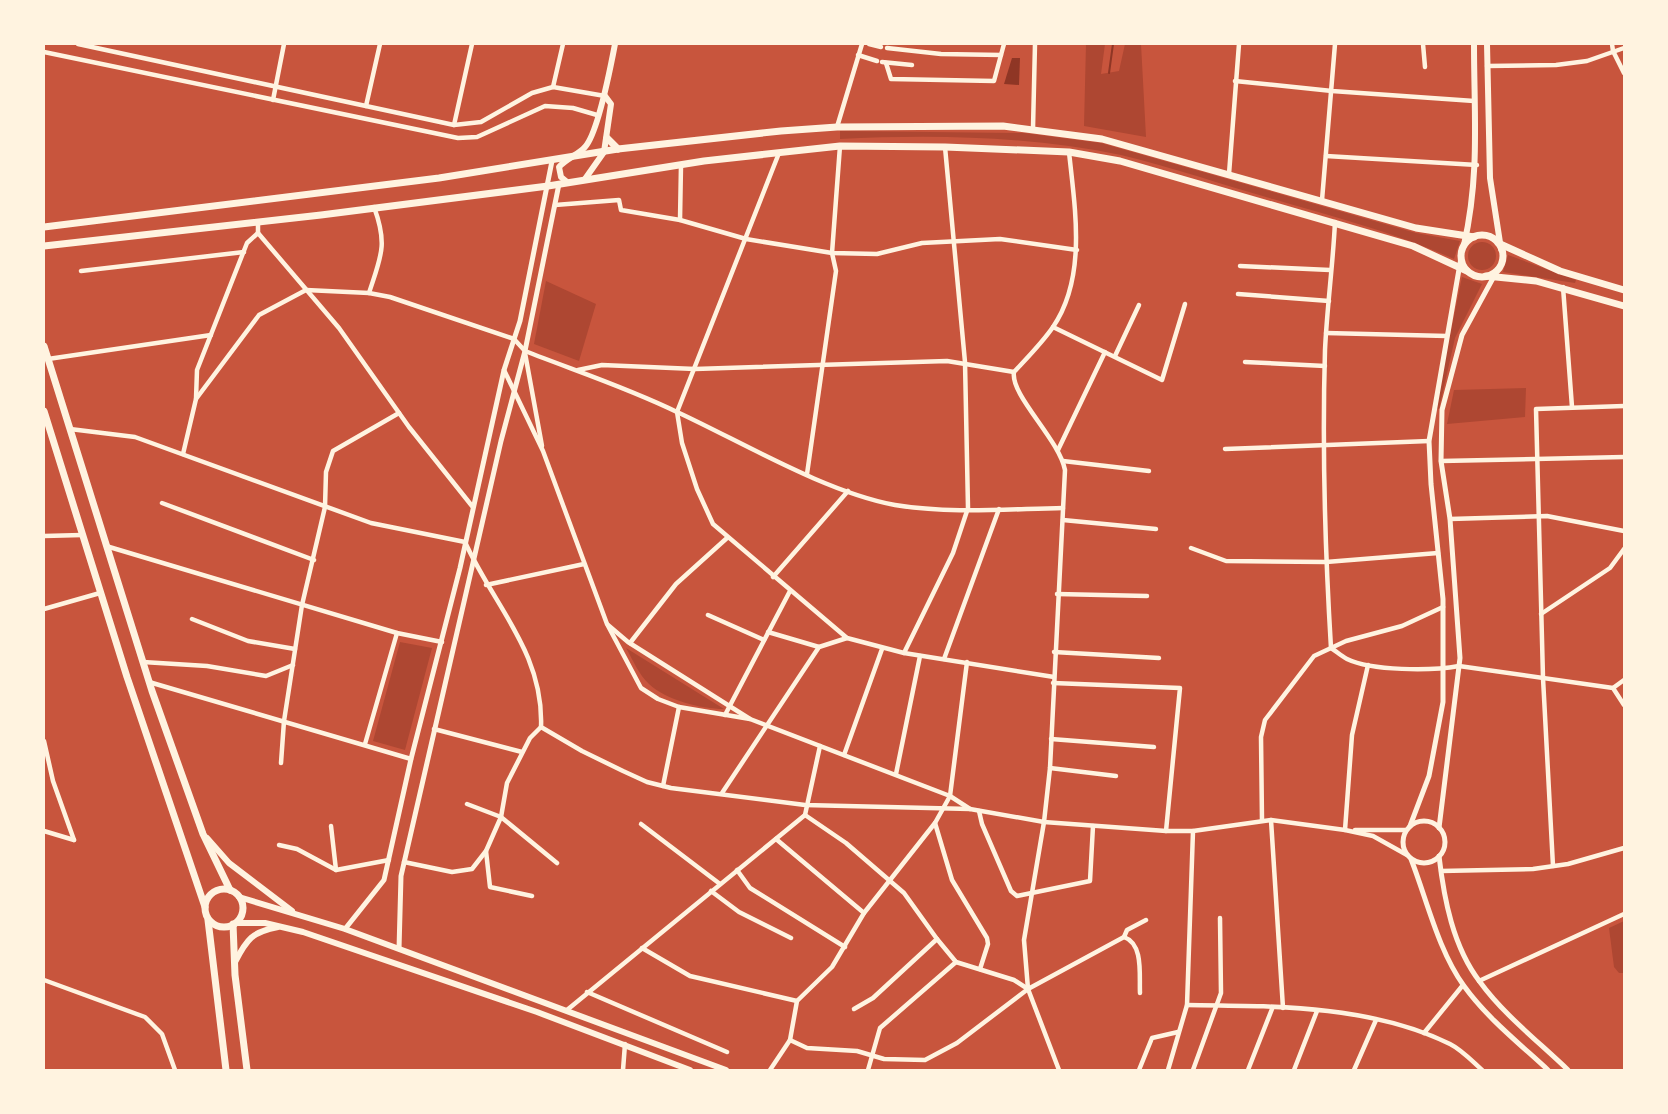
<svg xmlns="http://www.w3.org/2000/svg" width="1668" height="1114" font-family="'Varela Round',sans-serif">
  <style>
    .green { fill: #ae4732 }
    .water { fill: #8f3625 }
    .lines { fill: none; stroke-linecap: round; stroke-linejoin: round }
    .stream { stroke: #8f3625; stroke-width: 2 }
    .minor { stroke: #fff3e0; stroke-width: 4.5 }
    .tertiary { stroke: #fff3e0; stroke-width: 5 }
    .secondary { stroke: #fff3e0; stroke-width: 6 }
    .primary { stroke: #fff3e0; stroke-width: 7 }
  </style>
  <rect width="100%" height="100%" fill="#c8553d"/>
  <g class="green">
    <path d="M1086 44H1105L1101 74 1119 71 1125 44H1141L1146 137 1084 126Z"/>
    <path d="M840 131 1024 133 1101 143 1416 233 1460 241 1454 259C1396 233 1335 217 1273 199 1223 185 1172 167 1121 155 1030 136 933 134 840 139Z"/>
    <circle cx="1482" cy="256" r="14"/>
    <path d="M1508 255 1576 280 1575 283 1503 272Z"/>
    <path d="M1462 277 1482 284 1455 338 1439 409 1435 408Z"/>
    <path d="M546 281 596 304 579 361 534 344Z"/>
    <path d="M1526 388 1525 417 1447 424 1454 390Z"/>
    <path d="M400 642 432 648 405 750 373 741Z"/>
    <path d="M626 648 724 709C701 709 666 700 649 684 639 675 633 660 626 648Z"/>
    <path d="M1624 921V973H1619L1614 967 1609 928Z"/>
  </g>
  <path class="water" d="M1012 58H1020L1019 85 1004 84Z"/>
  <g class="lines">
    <path class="stream" d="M1109 73 1113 44"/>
    <g class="minor">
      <path d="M78 44 454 125 481 122 532 93 553 87 605 96"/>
      <path d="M869 44 881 47"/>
      <path d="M1423 44 1425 67"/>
      <path d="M1612 44 1613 51 1624 73"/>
      <path d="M44 52 458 138 477 137 545 106 573 108 597 115"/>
      <path d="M858 55 877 61"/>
      <path d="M1001 55 1004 44"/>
      <path d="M882 62 912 65"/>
      <path d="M886 63 891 79 994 81 1001 55 941 54 887 48"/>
      <path d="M1487 66 1556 65 1587 61 1624 48"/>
      <path d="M1235 81 1332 91 1474 101"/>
      <path d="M553 87 563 44"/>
      <path d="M273 100 284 44"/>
      <path d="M366 106 380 44"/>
      <path d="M454 125 472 44"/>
      <path d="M837 127 862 44"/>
      <path d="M1033 128 1035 44"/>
      <path d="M779 153 677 412 682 443 697 489 713 524 847 638 904 653 1054 677"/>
      <path d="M1326 156 1477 165"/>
      <path d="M1229 174 1239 44"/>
      <path d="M1322 200 1335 44"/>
      <path d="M555 205 619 200 621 210 680 220 746 239 832 253 877 254 922 243 1000 239 1077 250"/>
      <path d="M680 220 681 165"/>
      <path d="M1335 222C1333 264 1327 307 1325 350 1322 449 1325 549 1331 648 1336 651 1341 656 1347 659 1372 671 1431 671 1459 666L1613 688 1624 705"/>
      <path d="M258 223V233L339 328 409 427 472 506"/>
      <path d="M1240 266 1330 270"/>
      <path d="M81 271 244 252"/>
      <path d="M1563 287 1572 407"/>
      <path d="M369 293C381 256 388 245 374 207"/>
      <path d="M1238 294 1329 301"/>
      <path d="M1053 327 1162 380 1185 304"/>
      <path d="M1326 333 1447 336"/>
      <path d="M525 353 542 446"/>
      <path d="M1115 356 1139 305"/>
      <path d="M48 359 211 335"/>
      <path d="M1245 362 1325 366"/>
      <path d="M504 370 543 451 607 624 641 688 658 699 679 707 750 719"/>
      <path d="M578 370 602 365 695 369 947 361 1014 372"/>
      <path d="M196 399 197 370 247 243 258 233"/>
      <path d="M70 429 135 437 371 523 465 542C494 606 544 653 541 727L582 751 623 771 647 782 671 788 805 805 970 809 1044 822 1166 831H1193L1271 820 1345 830 1373 836 1407 855"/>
      <path d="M1225 449 1429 441"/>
      <path d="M1058 450 1105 352"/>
      <path d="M183 454 196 399 259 315 306 290 369 293 390 297 514 339 525 351C576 371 628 388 677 412 742 442 825 492 895 505 949 514 1008 509 1063 508"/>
      <path d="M1063 461 1149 471"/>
      <path d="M1441 461 1624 457"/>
      <path d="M807 474 836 271 832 253 840 146"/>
      <path d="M162 503 314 560"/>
      <path d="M1450 519 1547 516 1624 531"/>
      <path d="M1063 520 1156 529"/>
      <path d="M44 536 82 535"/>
      <path d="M106 546 397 633 442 642"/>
      <path d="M1191 548 1226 561 1326 562 1438 553"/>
      <path d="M773 577 848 491"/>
      <path d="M486 585 584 564"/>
      <path d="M1057 594 1147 596"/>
      <path d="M44 609 100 593"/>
      <path d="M1541 614 1610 568 1624 549"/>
      <path d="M708 615 764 640"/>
      <path d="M192 619 248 641 295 649"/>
      <path d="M608 625 628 642 750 719 950 796 970 809"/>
      <path d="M768 632 819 647 847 638"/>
      <path d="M630 643 676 584 727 538"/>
      <path d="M1054 652 1159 658"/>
      <path d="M904 653 953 553 968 508 965 362 945 147"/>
      <path d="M944 659 999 509"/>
      <path d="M143 662 207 666 266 676 293 665"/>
      <path d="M967 662 950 796 935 823 952 880 987 938 988 944 980 969"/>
      <path d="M149 682 411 759"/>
      <path d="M1053 683 1180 688 1166 831"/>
      <path d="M1613 688 1624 680"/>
      <path d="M725 715 790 591"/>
      <path d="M434 729 522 752"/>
      <path d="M1051 739 1154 747"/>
      <path d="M44 741 53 781 74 840"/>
      <path d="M365 744 397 633"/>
      <path d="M844 755 882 649"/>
      <path d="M281 763 284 721 302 605 325 507 326 472 333 451 399 413"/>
      <path d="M1050 768 1116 776"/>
      <path d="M896 774 920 656"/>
      <path d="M663 786 679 707"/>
      <path d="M722 793 819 647"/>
      <path d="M467 804 501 817 557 863"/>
      <path d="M979 811 982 824 1011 891 1017 896 1090 881 1093 826"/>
      <path d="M805 815 846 843 904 893 937 939 956 962 1014 980 1028 989"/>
      <path d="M1262 820 1261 737 1265 720 1314 656 1346 641 1402 626 1443 607"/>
      <path d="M1271 820 1283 1008"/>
      <path d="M641 824 720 884"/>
      <path d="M331 826 336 870"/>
      <path d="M1345 830 1352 735 1368 665"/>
      <path d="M1355 830H1406"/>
      <path d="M44 831 74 840"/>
      <path d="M776 839 864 913"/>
      <path d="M279 845 297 849 336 870 389 860"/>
      <path d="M486 851 490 887 532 896"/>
      <path d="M404 862 452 872 472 869 486 851 501 817 507 783 530 738 541 727"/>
      <path d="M1553 866 1543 678 1536 409 1624 406"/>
      <path d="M737 870 750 888 845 947"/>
      <path d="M1441 871 1533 869 1568 864 1624 848"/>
      <path d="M711 891 739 912 791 938"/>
      <path d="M1124 937C1144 944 1139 976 1140 993"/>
      <path d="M642 948 690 976 797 1001"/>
      <path d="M44 980 145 1017 162 1034 175 1070"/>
      <path d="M1479 981 1624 914"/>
      <path d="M587 992 727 1052"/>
      <path d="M1187 1005C1273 1006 1371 1005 1450 1044 1462 1050 1472 1061 1482 1070"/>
      <path d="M854 1009 873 998 937 939"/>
      <path d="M567 1010 805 815 820 746"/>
      <path d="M1424 1033 1463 985"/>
      <path d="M790 1040 807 1048 857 1051 884 1059 925 1060 957 1043 1028 989 1124 937 1127 930 1146 920"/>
      <path d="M623 1070 625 1044"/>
      <path d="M770 1070 790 1040 797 1001 832 967 864 913 935 823"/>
      <path d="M868 1070 880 1028 956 962"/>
      <path d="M1059 1070 1028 989 1024 940 1044 822 1050 768 1065 470C1059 439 1010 395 1014 372 1027 358 1042 343 1053 327 1087 277 1075 209 1069 152"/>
      <path d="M1139 1070 1152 1038 1178 1032"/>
      <path d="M1168 1070 1187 1005 1193 831"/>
      <path d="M1193 1070 1221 993 1220 918"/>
      <path d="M1248 1070 1272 1009"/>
      <path d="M1294 1070 1317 1011"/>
      <path d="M1354 1070 1376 1020"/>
    </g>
    <g class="tertiary">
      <circle cx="1424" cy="842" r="21"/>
      <path d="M1410 826 1429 776 1443 702V599L1431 484 1429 441 1461 258"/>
      <path d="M1439 828 1460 658 1450 519 1441 461 1442 410 1462 335 1498 269"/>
      <path d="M1439 856C1444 899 1453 947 1480 982 1504 1015 1539 1042 1568 1070"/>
      <path d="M1411 859C1427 900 1438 950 1464 986 1487 1018 1520 1044 1548 1070"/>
      <path d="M345 929 384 880 411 759 460 568 504 370 520 321 552 161"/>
      <path d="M399 949 401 876 501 441 525 351 559 184"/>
    </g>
    <g class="secondary">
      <path d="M1487 44 1490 178 1501 249"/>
      <path d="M585 179 604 152 611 104 605 96"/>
      <path d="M567 182 561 177 559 167C567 158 578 155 585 147 598 133 611 65 615 44"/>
      <path d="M1464 245C1480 174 1474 115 1474 44"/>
      <path d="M207 838 229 863 292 911"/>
      <path d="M239 897 345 929 726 1070"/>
      <path d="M236 923H265L303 932 537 1012 690 1070"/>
      <path d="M235 962C247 939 252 932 278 927"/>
    </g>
    <g class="primary">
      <path d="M607 138 618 149"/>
      <path d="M44 227 439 178 618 149 781 131 837 127 1003 126 1102 139 1416 228 1474 237"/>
      <circle cx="1482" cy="256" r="21"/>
      <path d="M1498 243 1560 271 1624 290"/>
      <path d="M44 246 321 215 548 186 704 161 840 146 945 147 1069 152 1120 161 1413 246 1467 271"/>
      <path d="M1486 276 1536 281 1624 306"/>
      <path d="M44 346 152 691 203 834 230 890"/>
      <path d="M44 411 127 677 205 907"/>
      <circle cx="224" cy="908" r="19"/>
      <path d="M208 920 226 1070"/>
      <path d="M233 924 235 975 247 1070"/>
    </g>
  </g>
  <rect width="1668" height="1114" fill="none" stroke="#fff3e0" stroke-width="90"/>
</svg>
